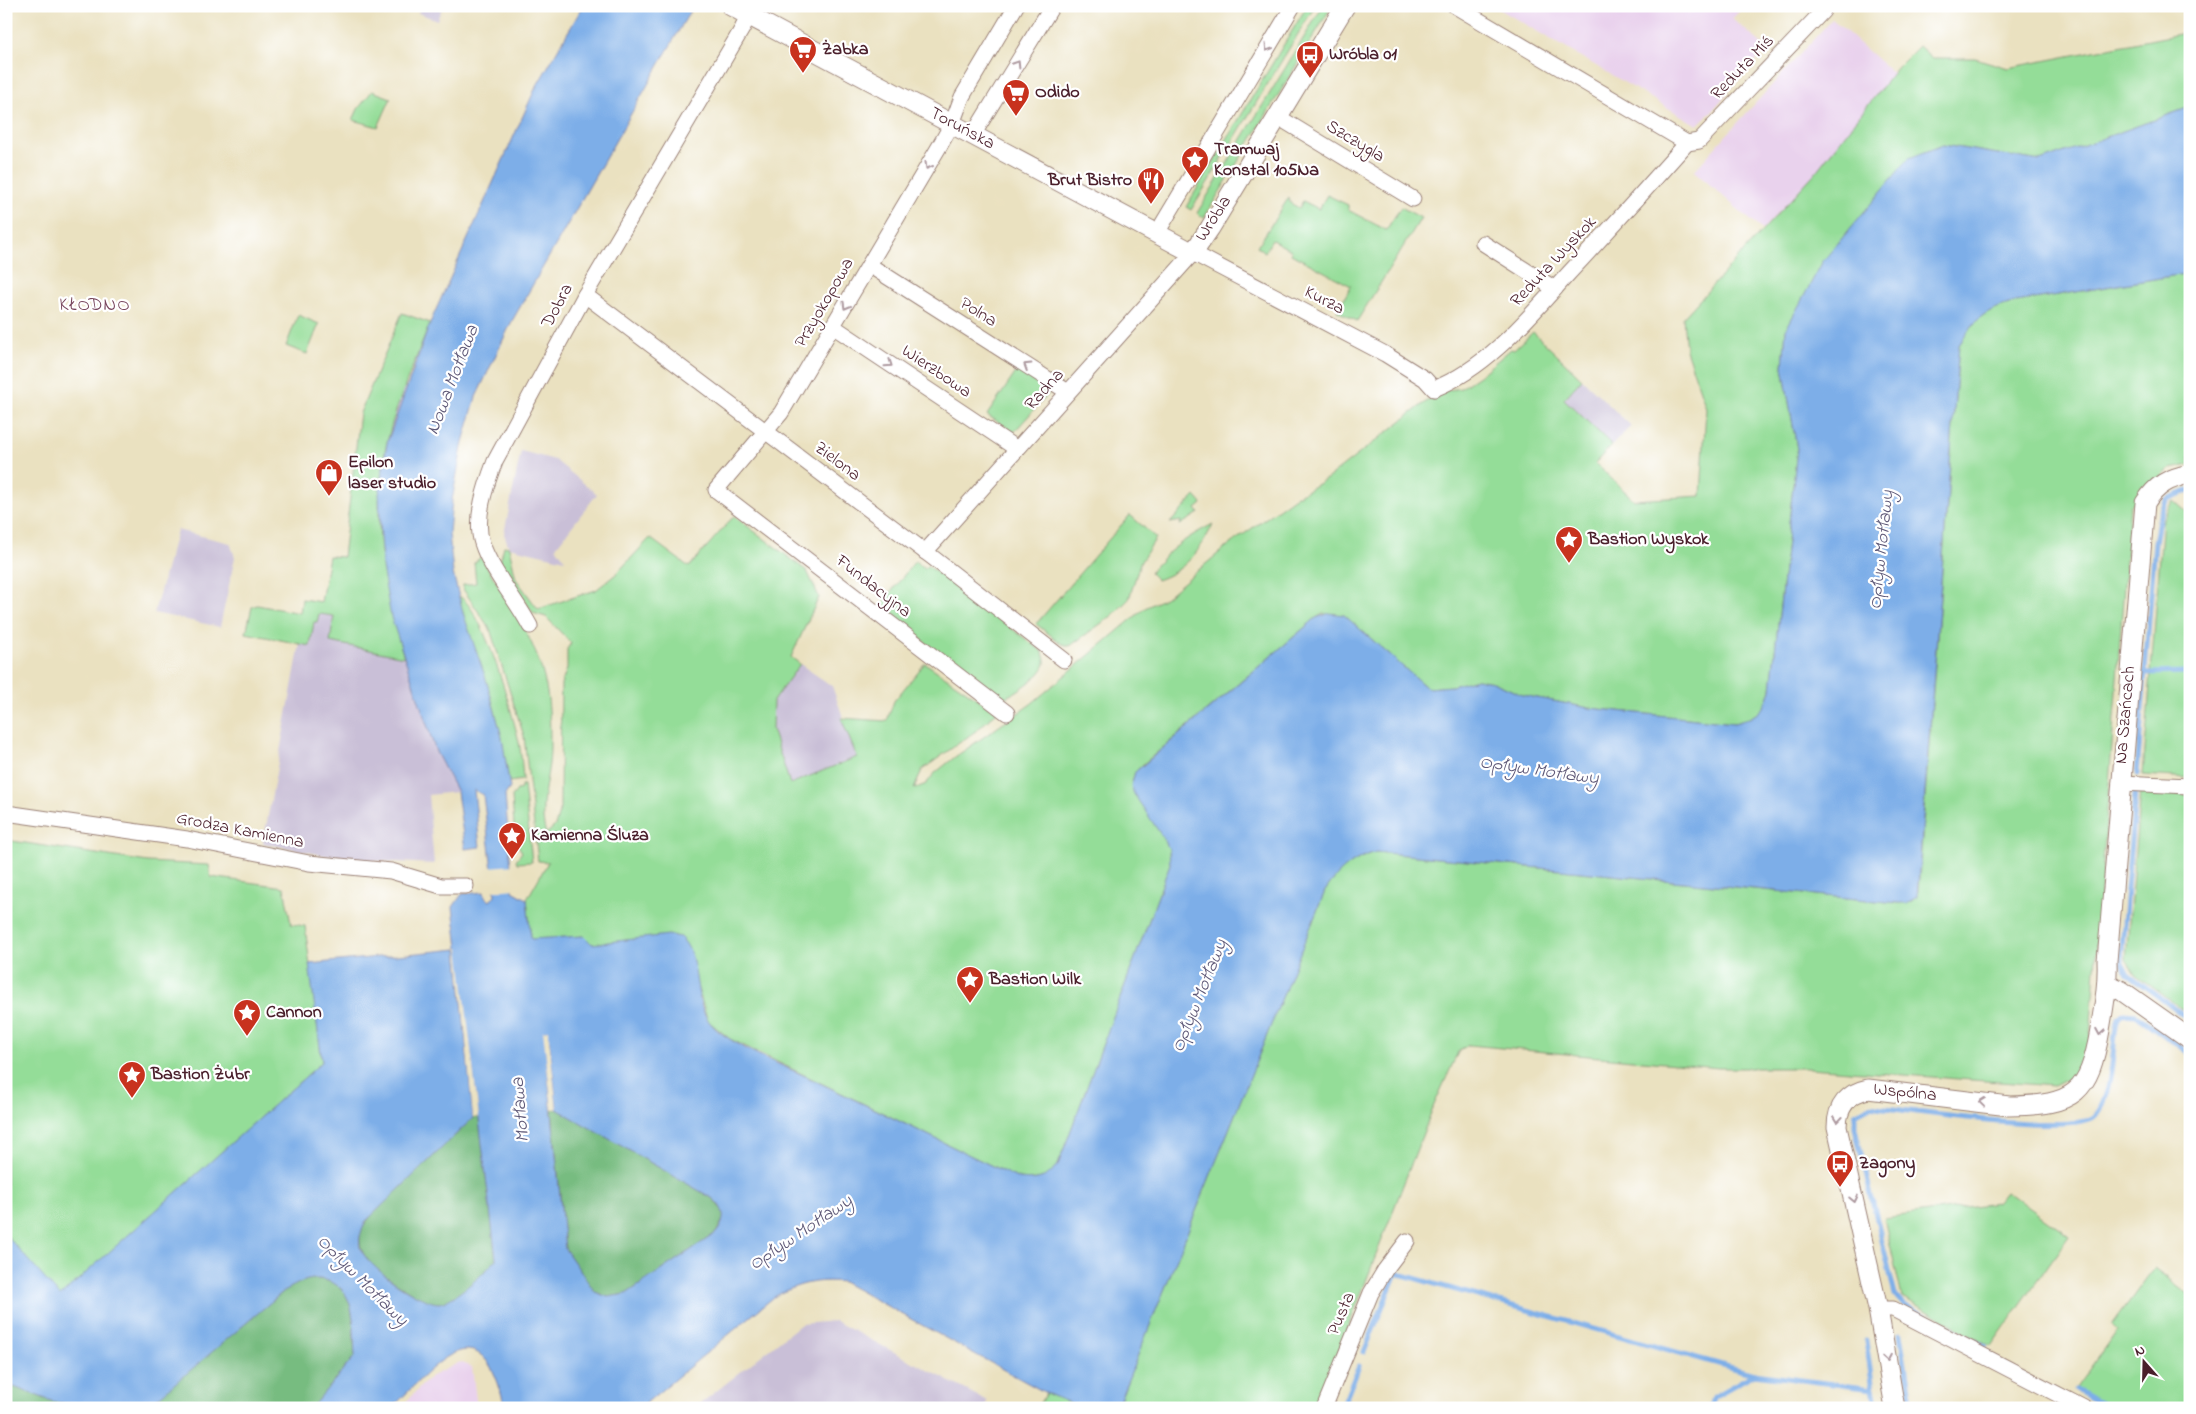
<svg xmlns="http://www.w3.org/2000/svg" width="2196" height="1414" font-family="'Indie Flower',sans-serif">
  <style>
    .built { fill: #e9d2ed }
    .industrial { fill: #c9bfd7 }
    .green { fill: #94dd98; stroke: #6f7e62 }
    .forest { fill: #77bc80; stroke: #606e56 }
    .water { fill: #7daee8; stroke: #64668a; fill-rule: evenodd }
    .pier { fill: #eae1c0 }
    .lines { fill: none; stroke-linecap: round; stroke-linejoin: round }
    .stream { stroke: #7daee8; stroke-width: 5 }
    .minor-casing { stroke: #9a8076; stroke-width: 17 }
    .tertiary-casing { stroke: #9a8076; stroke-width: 21 }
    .minor { stroke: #fff; stroke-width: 15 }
    .tertiary { stroke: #fff; stroke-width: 19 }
    .oneway { stroke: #ae9aa0 }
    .labels { text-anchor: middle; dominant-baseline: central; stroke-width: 4.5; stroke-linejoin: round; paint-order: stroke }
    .poi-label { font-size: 18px; font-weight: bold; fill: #4a1f2b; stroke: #fff; text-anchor: start }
    .street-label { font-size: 18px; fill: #4a1f2b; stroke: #fff }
    .neighbourhood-label { font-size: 19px; letter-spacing: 1px; fill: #78465d; stroke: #fff }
    .water-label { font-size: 19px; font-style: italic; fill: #5e5877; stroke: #fff }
  </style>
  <rect width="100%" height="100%" fill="#fff"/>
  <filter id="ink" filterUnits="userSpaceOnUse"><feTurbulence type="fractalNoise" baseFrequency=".02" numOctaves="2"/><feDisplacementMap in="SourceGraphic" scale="10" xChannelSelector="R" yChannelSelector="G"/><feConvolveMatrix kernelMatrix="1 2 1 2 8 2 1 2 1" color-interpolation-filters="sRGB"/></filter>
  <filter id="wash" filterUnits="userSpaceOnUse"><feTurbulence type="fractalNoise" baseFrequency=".0096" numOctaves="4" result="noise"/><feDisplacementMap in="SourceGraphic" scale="20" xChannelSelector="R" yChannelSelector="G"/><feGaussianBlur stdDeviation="1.12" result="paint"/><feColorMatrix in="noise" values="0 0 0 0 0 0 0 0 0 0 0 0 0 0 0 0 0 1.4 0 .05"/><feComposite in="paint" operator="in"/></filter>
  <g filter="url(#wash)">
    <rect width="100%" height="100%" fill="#eae1c0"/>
    <g class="built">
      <path d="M1494 6H1744L1732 19 1767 48 1711 112 1697 125Z"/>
      <path d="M1832 19 1893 73 1814 174 1762 230 1694 171Z"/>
      <path d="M460 1362 472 1367 477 1408H400L430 1377Z"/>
    </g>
    <g class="industrial">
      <path d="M421 6H443L437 20 418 13Z"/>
      <path d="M402 313 430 323 407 382 381 553 392 617 436 752 457 792 428 795 434 864 342 859 263 843 300 644 310 645 314 621H317L329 556 343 557 360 413Z"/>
      <path d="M1582 379 1631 426 1612 445 1564 399Z"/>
      <path d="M521 451 555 460 597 494 556 547 565 560 509 547 504 534Z"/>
      <path d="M177 530 230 543 235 557 220 627 154 613Z"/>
      <path d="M800 664 832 686 857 757 790 785 772 729 773 701Z"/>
      <path d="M835 1321 987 1401 985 1408H695L801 1324Z"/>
    </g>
    <g class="green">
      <path d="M1307 6H1315L1191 210 1186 207Z"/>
      <path d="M1323 6H1332L1204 218 1197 213Z"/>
      <path d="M2190 32V107L2040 161 1943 145 1823 261 1786 330 1783 367 1797 449 1771 689C1766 710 1755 718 1734 723L1589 708 1522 695 1493 682 1477 679 1452 686 1427 688 1344 615 1323 614 1316 618 1141 766 1135 772 1131 786 1165 841 1169 849 1170 864 1058 1165C1048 1179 1036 1181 1019 1179L730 1039 708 1021 698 989 674 935 592 944 584 936 531 940 527 899 548 862 538 861 524 736 490 629 463 589V585L476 583 474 563 481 557C505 598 537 639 546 687 550 706 550 728 550 748 550 779 537 804 546 834L555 826 560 809 561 684 567 669V649L571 643 546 617 533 613 500 562 504 546 509 547 516 579 538 609 596 590 616 574 650 538 689 567 734 516 807 571 819 597 791 657 800 664 773 701 772 729 790 784 857 757 841 718 887 721 894 701 925 663 997 712 977 730 922 770 914 789 926 784 935 773 955 757 1031 704 1145 608 1165 598 1226 547 1294 498 1328 478 1427 401 1448 390 1461 388 1479 376 1511 349 1514 350 1533 332 1582 379 1564 399 1612 445 1595 463 1634 500 1701 496 1706 408 1686 350 1683 318 1814 174 1898 67 1919 46 1932 58H1975L2008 68Z"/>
      <path d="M372 91 391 98 378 127 353 120 358 109Z"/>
      <path d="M1327 195 1348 205V210L1386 230 1401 207 1421 218 1357 321 1337 311 1351 286 1291 254 1292 251 1272 240 1265 252 1257 247 1289 197 1290 203 1299 208 1303 201 1319 209Z"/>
      <path d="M2190 273V465L2170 469 2130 506 2089 1049 2068 1079 2054 1086 1809 1068H1719L1469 1045 1459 1050 1434 1105 1317 1408H1114L1119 1402 1325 891C1339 871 1352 859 1376 852L1898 903 1912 901 1918 892 1959 345C1978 316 1983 311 2016 302Z"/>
      <path d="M402 313 430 323C415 362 397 401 387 442 370 513 382 588 404 657L330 642 334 616 319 614 317 622H314L310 646 246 633 252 607 257 605 300 613 302 599 321 602 329 556 343 557 360 413Z"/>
      <path d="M298 315 319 324 307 354 286 346Z"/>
      <path d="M1019 368 1052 390 1014 432 987 415Z"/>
      <path d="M1195 496 1202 504 1196 509 1199 513 1180 525 1181 521 1170 523Z"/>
      <path d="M2173 500 2190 515V778L2143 775 2163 518Z"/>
      <path d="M1130 515 1156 538 1140 563 1129 599 1113 615 1070 646 1062 644 1036 624Z"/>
      <path d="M1213 524C1201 550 1185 571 1157 580L1150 573C1166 551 1189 536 1213 524Z"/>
      <path d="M915 561 924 568 928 566 1043 652C1043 655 1046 660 1045 663 1044 675 1011 697 1000 699L884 611 885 608 881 605Z"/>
      <path d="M459 596C483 609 510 705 517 734 521 748 522 765 523 780L509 782C504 747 497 714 486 680 477 652 465 626 459 596Z"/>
      <path d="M521 785H524L532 862 517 863 516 860 522 852 515 840 512 797 517 790 521 789Z"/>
      <path d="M2140 791 2190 795V1015L2135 974 2126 959Z"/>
      <path d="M6 840 148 862 209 865 211 877 284 887 291 924 305 926 322 1062 60 1297 6 1235Z"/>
      <path d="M2006 1191 2069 1236 1991 1346 1902 1297 1884 1218 1996 1203Z"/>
      <path d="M2154 1268 2190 1295V1408H2114L2076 1388 2117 1330 2112 1325Z"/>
      <path d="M1046 1393 1082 1408H1037Z"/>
    </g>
    <g class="forest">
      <path d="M552 1109H557L712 1198 723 1211 724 1218 716 1233 626 1294 608 1297 595 1292 565 1249Z"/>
      <path d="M479 1117 496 1259C489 1270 456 1299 444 1302 436 1305 427 1302 421 1299 391 1278 334 1254 373 1214L473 1118Z"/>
      <path d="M311 1279C359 1278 352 1322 355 1356L311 1408H145L284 1291 298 1283Z"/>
      <path d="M6 1384 54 1402 98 1408H6Z"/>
    </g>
    <path class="water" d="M583 6H693L512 321 476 397 463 442 452 500 449 533 453 573 463 613 486 679 502 737 510 788 505 795 513 891 527 899 531 939 584 936 592 944 668 935 680 937C703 956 690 1005 714 1027 735 1047 780 1064 807 1077 878 1111 949 1145 1019 1179 1036 1181 1047 1179 1058 1165L1170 864 1169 849 1165 841 1134 794 1131 786 1135 772 1316 618 1330 613 1344 615 1427 688 1452 686 1477 679 1493 682 1522 695 1589 708 1734 723C1755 718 1766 710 1771 689L1797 449 1783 367 1786 329 1823 261 1909 158 1943 145 2040 161 2190 107V273L2016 302C1983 311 1978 316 1959 345L1917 897 1907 903H1898L1376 852C1352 859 1339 871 1325 891L1119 1402 1114 1408H1082L1046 1393 843 1282C816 1279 797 1284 774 1297L640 1408H505C482 1304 437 1363 392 1408H311L355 1356C353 1331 358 1290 328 1281 311 1275 299 1283 284 1291L147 1407 98 1408 54 1402 6 1384V1235L60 1296 322 1062 309 964 457 949 473 1118 366 1221C362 1230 358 1237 360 1247 365 1266 420 1303 439 1303 452 1302 489 1270 496 1259L453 907 462 894 484 892 485 897 490 901 495 895 483 795 474 790 480 847 465 849 457 792 436 752 391 617 382 567 379 494 387 443 430 323 535 89ZM544 1031H548L557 1109 712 1198C725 1209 727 1219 716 1233L626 1294 608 1297 595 1292 565 1249Z"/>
    <g class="pier">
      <path d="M514 865 516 889 492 891 489 867Z"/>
      <path d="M458 948H459L479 1117 477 1118 469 1050 475 1118H473Z"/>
      <path d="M548 1030 557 1109H555L550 1067 554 1109H552L543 1031Z"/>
    </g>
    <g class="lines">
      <g class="stream">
        <path d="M2145 673 2190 672"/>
        <path d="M2137 774 2155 542 2160 515 2167 499 2190 490"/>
        <path d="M2135 793 2121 960 2128 974 2190 1020"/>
        <path d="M1900 1334 1912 1408"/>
        <path d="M1866 1341 1873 1389"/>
        <path d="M1985 1346 1904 1305 1895 1295 1855 1128V1114L1870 1106C1904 1110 2079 1137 2096 1115 2112 1095 2113 1051 2116 1026L2118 1018 2123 1014 2136 1015 2190 1054"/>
        <path d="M1364 1352 1396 1273 1754 1374 1873 1389 1877 1408"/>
        <path d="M2076 1390 2110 1408"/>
        <path d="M1342 1408 1359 1366"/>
        <path d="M1710 1408 1713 1397 1754 1374"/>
      </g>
    </g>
  </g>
  <g filter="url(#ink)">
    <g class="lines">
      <defs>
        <g id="minor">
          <path d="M1455 6 1687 143"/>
          <path d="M1278 117 1413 199"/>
          <path d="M973 135 1052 6"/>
          <path d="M1687 143 1699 141 1823 11"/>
          <path d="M1157 233 1293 6"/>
          <path d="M1483 243 1555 289"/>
          <path d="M869 265 1068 392"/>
          <path d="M585 295 932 557 1064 660"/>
          <path d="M834 327 1017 449"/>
          <path d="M925 552 1193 253 1385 354 1425 379 1434 389C1489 367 1530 316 1569 273 1609 230 1648 187 1687 143"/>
          <path d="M530 626C517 601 490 569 482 543 474 518 486 485 495 461L585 295 742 29 753 6"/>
          <path d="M1007 713 716 490 781 413 939 147 952 124 962 97 1016 6"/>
          <path d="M2120 783 2190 786"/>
          <path d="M6 813 187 839 309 863 391 871 441 886H466"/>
          <path d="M1878 1309H1893L2084 1408"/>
          <path d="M1324 1408 1371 1293 1385 1270 1407 1241"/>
        </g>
        <g id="tertiary">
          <path d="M731 6 1193 253 1210 228 1345 6"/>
          <path d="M2108 984 2122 991 2190 1039"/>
          <path d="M1895 1408 1878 1309 1837 1127C1837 1106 1848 1093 1868 1089L2009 1106C2075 1105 2089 1094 2100 1030 2104 1006 2108 985 2107 961L2145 503C2156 485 2169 478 2190 474"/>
        </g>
      </defs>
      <use href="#minor" class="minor-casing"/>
      <use href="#tertiary" class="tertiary-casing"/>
      <use href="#minor" class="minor"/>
      <use href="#tertiary" class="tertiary"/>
    </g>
    <defs><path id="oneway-chevron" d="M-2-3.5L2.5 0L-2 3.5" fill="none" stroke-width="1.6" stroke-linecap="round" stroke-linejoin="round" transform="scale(1.25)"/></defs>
    <g class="oneway">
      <use href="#oneway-chevron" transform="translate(1268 48) rotate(121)"/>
      <use href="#oneway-chevron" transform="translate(1017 64) rotate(-58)"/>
      <use href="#oneway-chevron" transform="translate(928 166) rotate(120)"/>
      <use href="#oneway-chevron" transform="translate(846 306) rotate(120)"/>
      <use href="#oneway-chevron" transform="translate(889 364) rotate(34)"/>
      <use href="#oneway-chevron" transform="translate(1027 366) rotate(-148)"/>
      <use href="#oneway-chevron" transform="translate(2100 1032) rotate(100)"/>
      <use href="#oneway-chevron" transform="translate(1982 1102) rotate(-173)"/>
      <use href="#oneway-chevron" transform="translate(1838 1119) rotate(96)"/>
      <use href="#oneway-chevron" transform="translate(1854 1199) rotate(78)"/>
      <use href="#oneway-chevron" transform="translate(1887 1358) rotate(80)"/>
    </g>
  </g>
  <defs>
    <symbol id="supermarket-pin" viewBox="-11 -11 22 30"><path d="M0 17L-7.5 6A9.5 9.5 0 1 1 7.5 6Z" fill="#c8321e" stroke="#fff"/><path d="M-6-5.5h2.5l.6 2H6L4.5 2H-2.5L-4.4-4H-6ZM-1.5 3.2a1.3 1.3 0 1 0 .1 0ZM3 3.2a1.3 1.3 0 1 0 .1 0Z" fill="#fff"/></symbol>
    <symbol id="bus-pin" viewBox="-11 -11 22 30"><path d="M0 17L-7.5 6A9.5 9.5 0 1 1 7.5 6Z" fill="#c8321e" stroke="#fff"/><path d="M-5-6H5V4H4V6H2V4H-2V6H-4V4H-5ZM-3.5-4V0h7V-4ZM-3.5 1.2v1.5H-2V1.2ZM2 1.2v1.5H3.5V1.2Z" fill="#fff"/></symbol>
    <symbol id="sight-pin" viewBox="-11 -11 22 30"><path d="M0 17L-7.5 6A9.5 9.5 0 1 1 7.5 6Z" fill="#c8321e" stroke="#fff"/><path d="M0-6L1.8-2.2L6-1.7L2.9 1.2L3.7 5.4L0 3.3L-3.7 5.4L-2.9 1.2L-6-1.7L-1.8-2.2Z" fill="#fff"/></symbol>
    <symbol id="restaurant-pin" viewBox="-11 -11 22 30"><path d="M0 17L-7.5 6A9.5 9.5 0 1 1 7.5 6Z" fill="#c8321e" stroke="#fff"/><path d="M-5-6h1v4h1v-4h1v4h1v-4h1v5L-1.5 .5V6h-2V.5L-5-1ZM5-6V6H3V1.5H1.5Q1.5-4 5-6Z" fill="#fff"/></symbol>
    <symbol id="shop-pin" viewBox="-11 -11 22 30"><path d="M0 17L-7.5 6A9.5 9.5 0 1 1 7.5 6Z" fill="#c8321e" stroke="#fff"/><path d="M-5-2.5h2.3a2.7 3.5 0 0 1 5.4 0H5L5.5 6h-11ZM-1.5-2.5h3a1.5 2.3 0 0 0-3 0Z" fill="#fff"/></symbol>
  </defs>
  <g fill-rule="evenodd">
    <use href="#supermarket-pin" x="787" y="34" width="32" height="43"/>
    <use href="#bus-pin" x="1294" y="39" width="32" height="43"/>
    <use href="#supermarket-pin" x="1000" y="77" width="32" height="43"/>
    <use href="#sight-pin" x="1179" y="144" width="32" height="43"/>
    <use href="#restaurant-pin" x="1135" y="165" width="32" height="43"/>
    <use href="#shop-pin" x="313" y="457" width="32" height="43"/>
    <use href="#sight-pin" x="1553" y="524" width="32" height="43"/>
    <use href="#sight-pin" x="496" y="820" width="32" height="43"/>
    <use href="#sight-pin" x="954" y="964" width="32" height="43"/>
    <use href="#sight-pin" x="231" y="997" width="32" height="43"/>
    <use href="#sight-pin" x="116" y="1059" width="32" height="43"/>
    <use href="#bus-pin" x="1824" y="1148" width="32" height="43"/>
  </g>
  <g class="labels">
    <g class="poi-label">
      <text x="822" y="50">Żabka</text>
      <text x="1329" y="55">Wróbla 01</text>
      <text x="1035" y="93">Odido</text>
      <text x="1214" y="150">Tramwaj<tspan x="1214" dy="21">Konstal 105Na</tspan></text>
      <text x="1132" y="181" text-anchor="end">Brut Bistro</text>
      <text x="348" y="463">Epilon<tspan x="348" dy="21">laser studio</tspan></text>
      <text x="1588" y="540">Bastion Wyskok</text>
      <text x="531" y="836">Kamienna Śluza</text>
      <text x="989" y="980">Bastion Wilk</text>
      <text x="266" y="1013">Cannon</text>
      <text x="151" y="1075">Bastion Żubr</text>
      <text x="1859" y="1164">Zagony</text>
    </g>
    <g class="street-label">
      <text transform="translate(1743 68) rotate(-46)">Reduta Miś</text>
      <text transform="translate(962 129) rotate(28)">Toruńska</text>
      <text transform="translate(1355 142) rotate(31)">Szczygla</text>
      <text transform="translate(1214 219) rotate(-57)">Wróbla</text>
      <text transform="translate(1554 262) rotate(-47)">Reduta Wyskok</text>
      <text transform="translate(1324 301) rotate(27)">Kurza</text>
      <text transform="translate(825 303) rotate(-60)">Przyokopowa</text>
      <text transform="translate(558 306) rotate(-62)">Dobra</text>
      <text transform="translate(978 313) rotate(32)">Polna</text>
      <text transform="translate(936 372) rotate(34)">Wierzbowa</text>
      <text transform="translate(1045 390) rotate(-48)">Radna</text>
      <text transform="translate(837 462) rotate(37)">Zielona</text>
      <text transform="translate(873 587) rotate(38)">Fundacyjna</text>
      <text transform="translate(2126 715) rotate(-85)">Na Szańcach</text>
      <text transform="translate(240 831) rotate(11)">Grodza Kamienna</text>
      <text transform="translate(1905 1093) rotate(6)">Wspólna</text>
      <text transform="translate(1342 1314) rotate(-67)">Pusta</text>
    </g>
    <g class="neighbourhood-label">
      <text x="95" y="305">KŁODNO</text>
    </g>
    <g class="water-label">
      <text transform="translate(453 380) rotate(-69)">Nowa Motława</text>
      <text transform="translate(1882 550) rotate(-84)">Opływ Motławy</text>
      <text transform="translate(1539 771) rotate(8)">Opływ Motławy</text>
      <text transform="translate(1200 996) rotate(-68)">Opływ Motławy</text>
      <text transform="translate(521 1110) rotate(-95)">Motława</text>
      <text transform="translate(801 1233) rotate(-34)">Opływ Motławy</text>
      <text transform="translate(362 1281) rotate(45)">Opływ Motławy</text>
    </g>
  </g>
  <rect width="2196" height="1414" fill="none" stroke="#fff" stroke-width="25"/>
  <g transform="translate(2144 1362) rotate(340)" stroke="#ffffff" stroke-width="4" paint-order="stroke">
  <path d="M0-4L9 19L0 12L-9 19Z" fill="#4a1f2b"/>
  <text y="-8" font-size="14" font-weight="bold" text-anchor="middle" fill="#4a1f2b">N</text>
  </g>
</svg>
